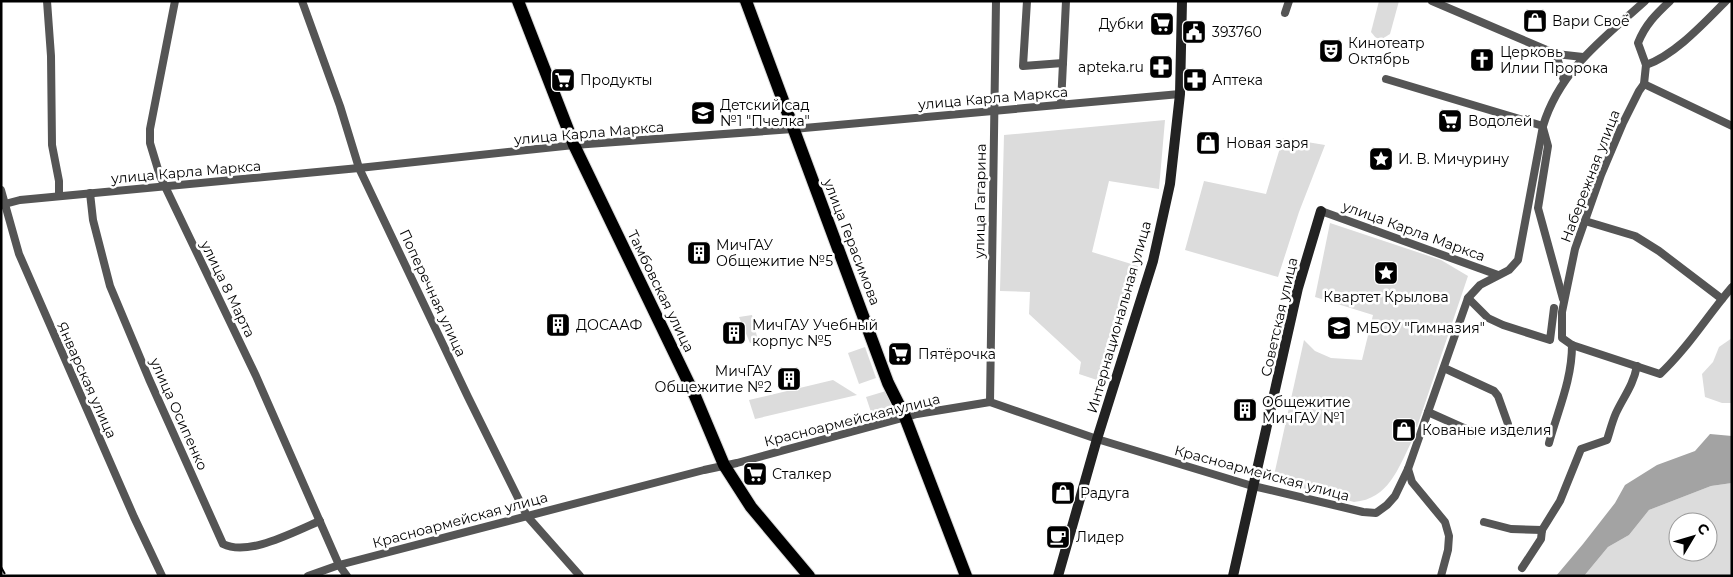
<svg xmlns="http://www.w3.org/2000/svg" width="1733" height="577" font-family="Montserrat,sans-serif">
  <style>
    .green { fill: #dcdcdc; fill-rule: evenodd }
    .water { fill: #a3a3a3 }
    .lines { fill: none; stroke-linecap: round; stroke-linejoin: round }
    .primary-casing { stroke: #dbdbdb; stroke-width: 14 }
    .street { stroke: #555; stroke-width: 8 }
    .secondary { stroke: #222; stroke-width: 10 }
    .primary { stroke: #000; stroke-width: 12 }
    .rail { stroke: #000; stroke-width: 2; stroke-dasharray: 8 2.5 1 2.5; stroke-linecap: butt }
    .labels { text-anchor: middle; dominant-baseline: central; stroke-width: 5; stroke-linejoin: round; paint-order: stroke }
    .poi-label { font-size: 14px; fill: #000; stroke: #fff; text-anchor: start }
    .street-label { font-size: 14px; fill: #000; stroke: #fff }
  </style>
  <rect width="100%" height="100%" fill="#fff"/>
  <g class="green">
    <path d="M1379 1H1399L1390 34 1382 39 1376 38 1371 32Z"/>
    <path d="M1165 120 1159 189 1109 181 1092 252 1138 266 1103 382 1079 374 1081 362 1029 314 1030 292 1000 291 1004 135Z"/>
    <path d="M1283 138 1325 145 1299 212 1278 277 1185 250 1204 181 1266 194Z"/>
    <path d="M1330 223 1441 260 1468 276 1417 427 1397 420 1392 433 1412 441C1398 468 1389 499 1354 502L1273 480 1304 340 1315 351 1331 358 1362 360 1373 315 1315 297Z"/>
    <path d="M752 315 758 341 750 343 739 317Z"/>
    <path d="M1732 338V403H1722L1705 397 1702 374 1713 362 1719 347Z"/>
    <path d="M865 347 876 378 859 384 848 353Z"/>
    <path d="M833 380 857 395 755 419 749 400Z"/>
    <path d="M886 391 893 411 873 418 866 397Z"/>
    <path d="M1732 483V576H1584L1608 547 1629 535 1649 510 1711 486ZM1678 522H1708V552H1678Z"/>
  </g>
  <path class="water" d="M1710 434 1732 436V483L1711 486 1649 510 1629 535 1608 547 1584 576H1556L1583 544 1615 503 1625 485 1657 465 1695 451Z"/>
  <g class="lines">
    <defs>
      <g id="primary">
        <path d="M518 1 574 145 695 396 724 465 751 507 809 576"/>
        <path d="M746 1 888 383 905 417 966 576"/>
      </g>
    </defs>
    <use href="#primary" class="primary-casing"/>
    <g class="street">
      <path d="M47 1 51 56 52 145 59 181V196"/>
      <path d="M175 1 150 129V143L160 176 256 376 339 565 347 576"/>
      <path d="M302 1 340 106 359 168 468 397 527 516 580 576"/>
      <path d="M1027 1 1023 66 1063 63"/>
      <path d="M1432 1 1556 54 1583 57"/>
      <path d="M1670 1C1656 14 1645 25 1638 43L1646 65 1644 84 1639 91 1623 123 1601 175 1575 249 1562 312V338L1572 345 1660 374C1688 348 1707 316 1732 287"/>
      <path d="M1285 13 1289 1"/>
      <path d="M1556 54 1564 81"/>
      <path d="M1646 65C1675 55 1704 23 1726 1"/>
      <path d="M1386 79 1543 126"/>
      <path d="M1644 84 1732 126"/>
      <path d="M1061 104 1066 1"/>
      <path d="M1543 128 1548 146 1538 208 1563 299"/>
      <path d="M1 190 19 254 134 517 162 576"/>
      <path d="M90 193 93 220 110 286 149 379 223 544C249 557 295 531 320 521"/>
      <path d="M1 205 20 200 359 168 574 145 793 129 1180 94"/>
      <path d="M1321 211 1498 275"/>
      <path d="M1585 221 1635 236 1659 251 1722 299"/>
      <path d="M1468 298 1488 318 1503 325 1550 340 1554 308"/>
      <path d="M1444 368 1494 391 1498 396 1508 424"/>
      <path d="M990 402 996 1"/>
      <path d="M1428 412 1475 433"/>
      <path d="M1549 443C1558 410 1572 380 1572 345"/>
      <path d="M1408 469 1412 482 1445 522 1449 536 1448 550 1441 576"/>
      <path d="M1484 522 1511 529 1542 530"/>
      <path d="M1522 568 1541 539 1542 530 1560 501 1581 449 1607 440C1610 431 1612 422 1616 413 1624 396 1633 386 1637 366"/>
      <path d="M308 576 339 565 704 470 737 463 917 414 990 402 1097 439 1249 485 1363 512 1376 513 1387 505 1395 496 1408 469 1468 298 1480 285 1509 270 1518 260 1543 126C1560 70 1603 39 1645 1"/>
    </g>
    <g class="secondary">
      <path d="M1058 576 1097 439 1153 261 1170 184 1180 94 1182 1"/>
      <path d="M1233 576 1298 288 1321 211"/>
    </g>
    <use href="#primary" class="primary"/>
    <path class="rail" d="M1 567 6 576"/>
  </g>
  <defs>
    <symbol id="shop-square" viewBox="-11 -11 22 22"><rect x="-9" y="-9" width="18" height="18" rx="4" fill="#000" stroke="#fff"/><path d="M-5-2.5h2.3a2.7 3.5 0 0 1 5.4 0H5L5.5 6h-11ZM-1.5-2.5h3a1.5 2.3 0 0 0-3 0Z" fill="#fff"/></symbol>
    <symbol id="supermarket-square" viewBox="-11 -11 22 22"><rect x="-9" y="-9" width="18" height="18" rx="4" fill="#000" stroke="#fff"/><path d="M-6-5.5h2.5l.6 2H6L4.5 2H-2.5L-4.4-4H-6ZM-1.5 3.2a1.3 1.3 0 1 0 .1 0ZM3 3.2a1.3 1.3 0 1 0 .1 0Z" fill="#fff"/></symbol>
    <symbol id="civic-square" viewBox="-11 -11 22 22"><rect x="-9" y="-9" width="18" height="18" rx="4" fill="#000" stroke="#fff"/><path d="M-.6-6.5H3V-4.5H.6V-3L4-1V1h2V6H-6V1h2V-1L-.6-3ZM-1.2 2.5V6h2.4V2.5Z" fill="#fff"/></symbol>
    <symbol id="theatre-square" viewBox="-11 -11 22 22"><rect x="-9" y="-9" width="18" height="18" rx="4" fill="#000" stroke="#fff"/><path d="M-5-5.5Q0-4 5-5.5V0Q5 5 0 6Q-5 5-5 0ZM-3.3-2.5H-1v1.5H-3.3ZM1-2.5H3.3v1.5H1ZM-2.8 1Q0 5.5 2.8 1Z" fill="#fff"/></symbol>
    <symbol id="church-square" viewBox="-11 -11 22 22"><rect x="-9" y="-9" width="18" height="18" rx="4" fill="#000" stroke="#fff"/><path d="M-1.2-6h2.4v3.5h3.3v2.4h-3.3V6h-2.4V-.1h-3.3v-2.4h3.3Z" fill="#fff"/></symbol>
    <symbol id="pharmacy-square" viewBox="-11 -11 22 22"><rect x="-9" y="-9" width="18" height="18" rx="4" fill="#000" stroke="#fff"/><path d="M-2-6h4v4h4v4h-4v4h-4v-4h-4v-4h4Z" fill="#fff"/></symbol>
    <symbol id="school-square" viewBox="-11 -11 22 22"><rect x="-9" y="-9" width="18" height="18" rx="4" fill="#000" stroke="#fff"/><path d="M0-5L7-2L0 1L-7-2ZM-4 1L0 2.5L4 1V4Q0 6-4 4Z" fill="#fff"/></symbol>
    <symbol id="sight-square" viewBox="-11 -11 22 22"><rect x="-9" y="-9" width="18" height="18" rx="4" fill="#000" stroke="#fff"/><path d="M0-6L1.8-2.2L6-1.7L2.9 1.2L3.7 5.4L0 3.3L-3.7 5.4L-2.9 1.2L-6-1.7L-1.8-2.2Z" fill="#fff"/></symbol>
    <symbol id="building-square" viewBox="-11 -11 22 22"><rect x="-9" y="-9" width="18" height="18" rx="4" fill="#000" stroke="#fff"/><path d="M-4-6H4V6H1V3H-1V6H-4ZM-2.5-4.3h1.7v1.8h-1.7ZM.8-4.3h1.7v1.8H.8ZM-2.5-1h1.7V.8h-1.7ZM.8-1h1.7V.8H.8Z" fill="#fff"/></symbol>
    <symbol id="cafe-square" viewBox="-11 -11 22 22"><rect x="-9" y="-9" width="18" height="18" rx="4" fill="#000" stroke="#fff"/><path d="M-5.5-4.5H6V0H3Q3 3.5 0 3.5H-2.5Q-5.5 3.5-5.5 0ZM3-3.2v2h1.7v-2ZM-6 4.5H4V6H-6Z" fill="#fff"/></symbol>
  </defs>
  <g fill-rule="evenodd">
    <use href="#shop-square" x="1521" y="7" width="28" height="28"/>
    <use href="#supermarket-square" x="1148" y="10" width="28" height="28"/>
    <use href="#civic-square" x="1180" y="18" width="28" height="28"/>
    <use href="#theatre-square" x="1317" y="37" width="28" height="28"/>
    <use href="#church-square" x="1468" y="46" width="28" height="28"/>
    <use href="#pharmacy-square" x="1147" y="53" width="28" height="28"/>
    <use href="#supermarket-square" x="549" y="66" width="28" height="28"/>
    <use href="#pharmacy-square" x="1181" y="66" width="28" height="28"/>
    <use href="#school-square" x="689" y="99" width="28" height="28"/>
    <use href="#supermarket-square" x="1436" y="107" width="28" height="28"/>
    <use href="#shop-square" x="1194" y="129" width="28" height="28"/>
    <use href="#sight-square" x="1367" y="145" width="28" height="28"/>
    <use href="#building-square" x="685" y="239" width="28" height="28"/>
    <use href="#sight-square" x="1372" y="259" width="28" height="28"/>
    <use href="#building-square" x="544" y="311" width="28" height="28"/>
    <use href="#school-square" x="1325" y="314" width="28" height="28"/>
    <use href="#building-square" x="720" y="319" width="28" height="28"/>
    <use href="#supermarket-square" x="886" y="340" width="28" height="28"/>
    <use href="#building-square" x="775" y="365" width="28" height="28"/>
    <use href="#building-square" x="1231" y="396" width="28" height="28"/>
    <use href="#shop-square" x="1390" y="416" width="28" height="28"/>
    <use href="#supermarket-square" x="741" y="460" width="28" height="28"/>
    <use href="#shop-square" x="1049" y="479" width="28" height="28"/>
    <use href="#cafe-square" x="1044" y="523" width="28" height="28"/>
  </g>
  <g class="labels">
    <g class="poi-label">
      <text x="1552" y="21">Вари Своё</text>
      <text x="1144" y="24" text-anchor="end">Дубки</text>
      <text x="1212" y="32">393760</text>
      <text x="1348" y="43">Кинотеатр<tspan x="1348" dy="16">Октябрь</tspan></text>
      <text x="1500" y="52">Церковь<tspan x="1500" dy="16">Илии Пророка</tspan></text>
      <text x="1144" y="67" text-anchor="end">apteka.ru</text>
      <text x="580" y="80">Продукты</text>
      <text x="1212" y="80">Аптека</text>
      <text x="720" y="105">Детский сад<tspan x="720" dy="16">№1 "Пчелка"</tspan></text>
      <text x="1468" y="121">Водолей</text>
      <text x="1226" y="143">Новая заря</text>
      <text x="1398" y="159">И. В. Мичурину</text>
      <text x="716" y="245">МичГАУ<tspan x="716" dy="16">Общежитие №5</tspan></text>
      <text x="1386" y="297" text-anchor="middle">Квартет Крылова</text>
      <text x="576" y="325">ДОСААФ</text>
      <text x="752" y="325">МичГАУ Учебный<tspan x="752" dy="16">корпус №5</tspan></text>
      <text x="1356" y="328">МБОУ "Гимназия"</text>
      <text x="918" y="354">Пятёрочка</text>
      <text x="772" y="371" text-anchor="end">МичГАУ<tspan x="772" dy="16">Общежитие №2</tspan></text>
      <text x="1262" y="402">Общежитие<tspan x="1262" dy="16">МичГАУ №1</tspan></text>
      <text x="1422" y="430">Кованые изделия</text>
      <text x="772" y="474">Сталкер</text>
      <text x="1080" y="493">Радуга</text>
      <text x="1076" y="537">Лидер</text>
    </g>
    <g class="street-label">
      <text transform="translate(993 98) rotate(-5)">улица Карла Маркса</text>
      <text transform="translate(589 133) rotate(-5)">улица Карла Маркса</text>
      <text transform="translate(186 172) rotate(-5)">улица Карла Маркса</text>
      <text transform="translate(1590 176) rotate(-69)">Набережная улица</text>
      <text transform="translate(980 201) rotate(-89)">улица Гагарина</text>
      <text transform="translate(1414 231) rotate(20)">улица Карла Маркса</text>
      <text transform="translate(852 242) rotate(69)">улица Герасимова</text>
      <text transform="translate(228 289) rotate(64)">улица 8 Марта</text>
      <text transform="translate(661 291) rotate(64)">Тамбовская улица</text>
      <text transform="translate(433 293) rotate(65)">Поперечная улица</text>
      <text transform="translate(1119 317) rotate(-74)">Интернациональная улица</text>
      <text transform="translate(1279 317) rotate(-77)">Советская улица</text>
      <text transform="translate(87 380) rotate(66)">Январская улица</text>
      <text transform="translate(179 414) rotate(66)">улица Осипенко</text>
      <text transform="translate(852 420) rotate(-14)">Красноармейская улица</text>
      <text transform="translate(1262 473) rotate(15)">Красноармейская улица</text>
      <text transform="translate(460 520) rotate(-15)">Красноармейская улица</text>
    </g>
  </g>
  <rect width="1733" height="577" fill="none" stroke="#000000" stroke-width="5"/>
  <g transform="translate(1693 537) rotate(52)"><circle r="24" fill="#ffffff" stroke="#999999"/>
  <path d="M0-4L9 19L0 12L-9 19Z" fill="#000000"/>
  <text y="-8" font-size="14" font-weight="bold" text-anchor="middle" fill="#000000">С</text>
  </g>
</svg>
